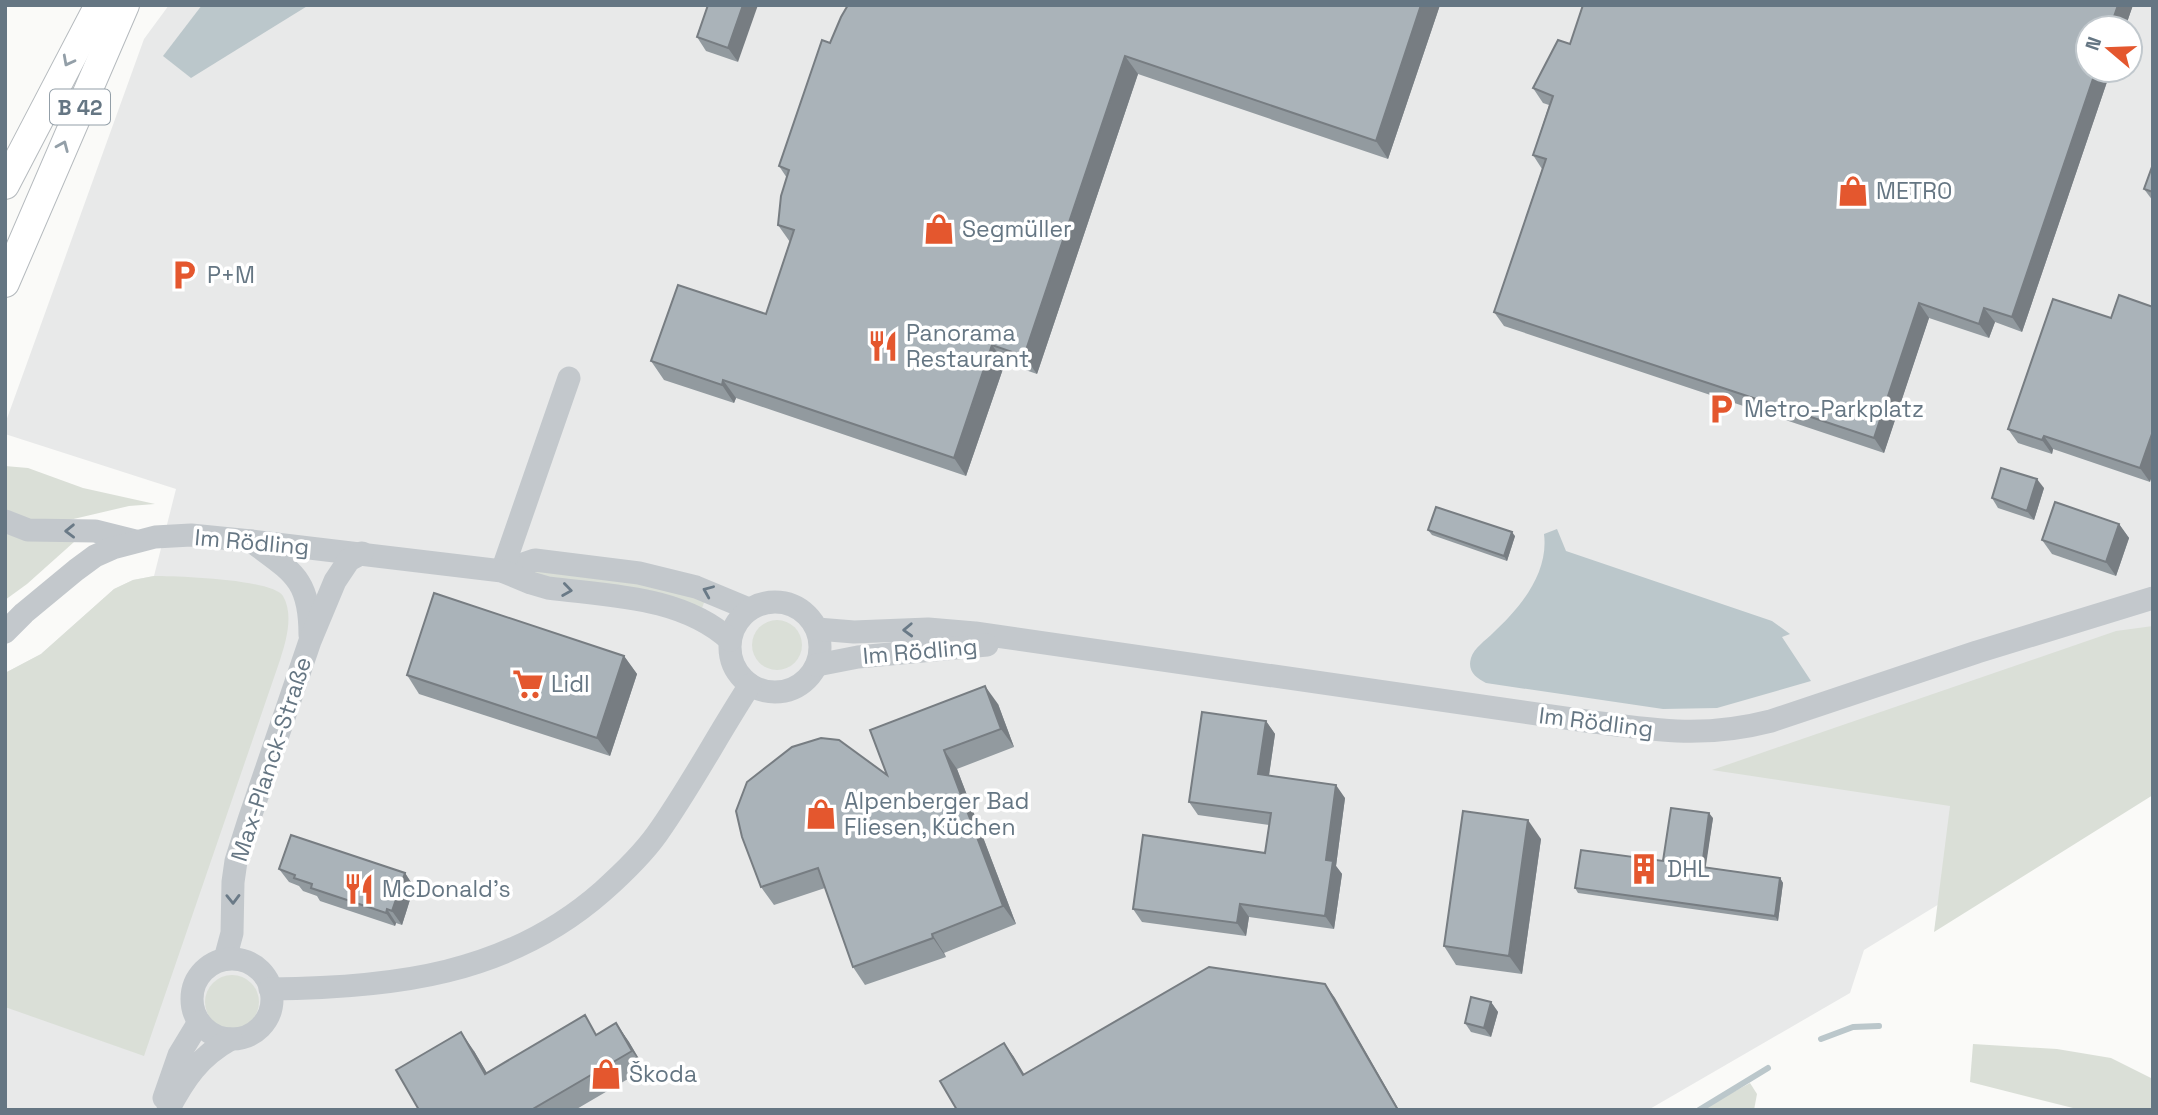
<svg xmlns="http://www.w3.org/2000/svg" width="2158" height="1115" font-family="'Space Grotesk',sans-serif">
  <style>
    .built { fill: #e8e9e9; fill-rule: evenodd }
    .green { fill: #dadfd7 }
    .water { fill: #bbc7cb }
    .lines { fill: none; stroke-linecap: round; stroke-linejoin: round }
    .stream { stroke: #bbc7cb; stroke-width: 6 }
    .major-casing { stroke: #b5babe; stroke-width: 30 }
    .minor { stroke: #c3c8cc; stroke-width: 23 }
    .major { stroke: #fff; stroke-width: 28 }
    .wall { fill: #929a9f }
    .shaded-wall { fill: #777d82 }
    .building { fill: #aab3b9; stroke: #777d82; stroke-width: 2 }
    .oneway { stroke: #939fa8 }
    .oneway2 { stroke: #6a7a87 }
    .labels { text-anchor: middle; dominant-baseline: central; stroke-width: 7; stroke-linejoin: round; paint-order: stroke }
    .shield { fill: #fff; stroke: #939fa8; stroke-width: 2 }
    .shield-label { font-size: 21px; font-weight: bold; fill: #657683 }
    .poi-label { font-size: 23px; fill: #657683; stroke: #fff; text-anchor: start }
    .street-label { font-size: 23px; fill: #657683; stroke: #fff }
  </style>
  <rect width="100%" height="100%" fill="#fafaf8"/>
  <path class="built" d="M169 5H2153V773L1864 950 1850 993 1648 1110H5V673L41 654 114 589 133 580 154 576 176 489 5 434V424L144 39ZM2088 28H2130V70H2088Z"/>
  <g class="green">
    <path d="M5 466 28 468 83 488 155 504 129 506 65 521 26 520 5 510Z"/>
    <path d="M5 532 74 542 27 584 5 600Z"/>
    <path d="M520 567 645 585 705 600 702 608 678 600 519 575Z"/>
    <path d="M154 576C176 576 272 579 283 596 294 615 286 641 280 660L144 1056 5 1007V673L41 654 114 589 133 580Z"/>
    <circle cx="777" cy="645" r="25"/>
    <path d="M2153 626V795L1934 932 1950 806 1712 770 2116 631Z"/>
    <circle cx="232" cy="1002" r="27"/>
    <path d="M1973 1044 2057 1049 2111 1058 2153 1079V1110H2081L1970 1082Z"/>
    <path d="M1750 1083 1757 1094 1754 1110H1700Z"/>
  </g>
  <g class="water">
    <path d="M202 5H309L191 78 163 56Z"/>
    <path d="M1557 529 1566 551 1772 621 1790 634 1782 637 1811 681 1717 708 1663 709 1486 683C1476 678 1467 671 1471 658 1474 648 1486 640 1493 633 1520 608 1549 573 1544 534Z"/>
  </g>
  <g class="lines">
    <g class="stream">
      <path d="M1821 1039 1853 1027 1879 1026"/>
      <path d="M1699 1110 1768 1068"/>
    </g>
    <defs>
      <g id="major">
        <path d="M5 185 99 5"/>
        <path d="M5 283 125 5"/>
      </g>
    </defs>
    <use href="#major" class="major-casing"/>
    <g class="minor">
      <path d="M5 521 28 530 95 531 135 541"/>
      <path d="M251 541C292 572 310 578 310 635"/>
      <path d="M502 571 535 560 639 573 696 587 749 609"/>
      <path d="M502 571 569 378"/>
      <circle cx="775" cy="647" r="45"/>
      <path d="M817 629 854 632 928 629 975 633 1593 722C1659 731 1705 738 1771 721L1977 652 2153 598"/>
      <path d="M5 632 24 613 76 570 95 556 113 548 155 537 191 535 251 541 502 571 531 583 548 588C609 596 682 596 730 640"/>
      <path d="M817 665 858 657 987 645"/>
      <path d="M225 959 232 933 233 882 236 861 249 820 310 641 335 581 349 560 362 553"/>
      <circle cx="232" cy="999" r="40"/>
      <path d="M270 989C392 988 508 975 603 891 622 874 642 855 657 834 691 786 718 734 750 685"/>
      <path d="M164 1098 179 1055 199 1022"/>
      <path d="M168 1110C185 1078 199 1057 231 1039"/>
    </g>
    <use href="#major" class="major"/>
  </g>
  <g class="wall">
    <path d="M708 5 738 62 706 51 697 37Z"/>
    <path d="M848 5H1440L1388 159 1138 74 1037 374 1005 363 966 476 736 398 734 403 664 380 651 361 766 314 790 242 778 225 787 178 779 166 830 43Z"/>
    <path d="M1583 5H2133L2125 28H2088V70H2111L2022 332 1995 322 1989 338 1929 318 1884 453 1504 326 1494 312 1542 169 1533 155 1549 105 1543 103 1533 88 1570 44Z"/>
    <path d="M2153 164V201L2144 189Z"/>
    <path d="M2111 318 2150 482 2053 449 2052 454 2018 443 2008 429Z"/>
    <path d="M2044 488 2034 520 1998 508 1992 498Z"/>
    <path d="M2119 524 2129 538 2116 576 2052 554 2042 540Z"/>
    <path d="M1428 530 1515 536 1507 561 1432 535Z"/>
    <path d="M624 656 637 674 610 756 419 694 407 675Z"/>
    <path d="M998 704 1014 747 957 769 1016 924 944 953 946 957 865 985 853 967 825 888 774 905 761 887 887 775Z"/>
    <path d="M1266 721 1275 734 1269 776 1345 798 1336 866 1342 874 1334 929 1249 917 1246 936 1142 922 1133 909 1265 853 1269 825 1198 815 1189 802Z"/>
    <path d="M1713 818 1705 867 1780 878 1783 883 1778 921 1578 893 1575 888 1663 861Z"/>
    <path d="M1541 839 1522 974 1456 965 1444 946Z"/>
    <path d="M279 869 405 873 414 887 402 925 396 923 395 926 320 901 317 896 303 891 299 886 289 882Z"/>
    <path d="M1491 1002 1498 1012 1491 1037 1471 1032 1465 1023Z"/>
    <path d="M616 1023 629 1042 645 1069 575 1110H419L474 1051 487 1073 598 1034Z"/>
  </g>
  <g class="shaded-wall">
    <path d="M743 5H758L738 62 728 48Z"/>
    <path d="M1421 5H1440L1388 159 1376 141Z"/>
    <path d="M2118 5H2133L2125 28H2110Z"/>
    <path d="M1125 56 1138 74 1037 374 1024 356Z"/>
    <path d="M2096 70H2111L2022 332 2012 317Z"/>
    <path d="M1919 303 1929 318 1884 453 1874 438Z"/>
    <path d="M1984 308 1995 322 1989 338 1979 324Z"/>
    <path d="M992 345 1005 363 966 476 954 458Z"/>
    <path d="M723 380 736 398 734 403 722 385Z"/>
    <path d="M2153 431V473L2150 482 2140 468Z"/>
    <path d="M2044 436 2053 449 2052 454 2042 440Z"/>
    <path d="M2037 479 2044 488 2034 520 2027 511Z"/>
    <path d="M2119 524 2129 538 2116 576 2106 562Z"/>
    <path d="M1512 532 1515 536 1507 561 1504 556Z"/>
    <path d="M624 656 637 674 610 756 597 738Z"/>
    <path d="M985 686 998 704 1014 747 1001 729Z"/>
    <path d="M1266 721 1275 734 1267 788 1258 774Z"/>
    <path d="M944 750 957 769 1016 924 1003 906Z"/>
    <path d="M1336 785 1345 798 1336 866 1342 874 1334 929 1325 916 1326 860Z"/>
    <path d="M1709 813 1713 818 1705 872 1702 867Z"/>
    <path d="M1528 820 1541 839 1522 974 1509 956Z"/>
    <path d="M405 873 414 887 402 925 392 911Z"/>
    <path d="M1780 878 1783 883 1778 921 1775 916Z"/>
    <path d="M1240 904 1249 917 1246 936 1237 923Z"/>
    <path d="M387 909 396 923 395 926 386 913Z"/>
    <path d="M932 934 944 953 946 957 933 938Z"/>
    <path d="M1325 984 1335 998 1399 1110H1398Z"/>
    <path d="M1491 1002 1498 1012 1491 1037 1484 1028Z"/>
    <path d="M616 1023 629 1042 645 1069 632 1051Z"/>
    <path d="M461 1032 474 1051 498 1092 485 1074Z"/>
    <path d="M1004 1043 1014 1057 1033 1089 1023 1075Z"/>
  </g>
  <g class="building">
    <path d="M708 5H743L728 48 697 37Z"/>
    <path d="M848 5H1421L1376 141 1125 56 1024 356 992 345 954 458 723 380 722 385 651 361 678 285 766 314 794 230 778 225 781 196 789 170 779 166 822 40 830 43 841 17Z"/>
    <path d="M1583 5H2118L2110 28H2088V70H2096L2012 317 1984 308 1979 324 1919 303 1874 438 1494 312 1546 159 1533 155 1553 96 1533 88 1558 40 1570 44Z"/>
    <path d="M2153 164V192L2144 189Z"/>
    <path d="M2119 295 2153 307V431L2140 468 2044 436 2042 440 2008 429 2053 299 2111 318Z"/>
    <path d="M2001 468 2037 479 2027 511 1992 498Z"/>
    <path d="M2055 502 2119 524 2106 562 2042 540Z"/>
    <path d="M1436 507 1512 532 1504 556 1428 530Z"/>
    <path d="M434 593 624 656 597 738 407 675Z"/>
    <path d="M985 686 1001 729 944 750 1003 906 932 934 933 938 853 967 818 868 761 887 742 837 736 811 747 782 792 747 821 738 839 740 887 775 870 730Z"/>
    <path d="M1202 712 1266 721 1258 774 1336 785 1326 860 1333 861 1325 916 1240 904 1237 923 1133 909 1143 835 1265 853 1271 813 1189 802Z"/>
    <path d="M1671 808 1709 813 1702 867 1780 878 1775 916 1575 888 1581 850 1663 861Z"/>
    <path d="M1463 811 1528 820 1509 956 1444 946Z"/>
    <path d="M291 835 405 873 392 911 387 909 386 913 311 888 312 884 294 878 295 875 279 869Z"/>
    <path d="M1209 967 1325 984 1398 1110H957L940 1081 1004 1043 1023 1075Z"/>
    <path d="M1471 997 1491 1002 1484 1028 1465 1023Z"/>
    <path d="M585 1015 596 1035 616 1023 632 1051 531 1110H419L396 1070 461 1032 485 1074Z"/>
  </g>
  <defs><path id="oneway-chevron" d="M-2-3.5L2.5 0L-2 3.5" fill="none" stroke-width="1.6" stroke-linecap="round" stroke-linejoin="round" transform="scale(1.75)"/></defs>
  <g class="oneway">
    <use href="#oneway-chevron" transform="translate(68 61) rotate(118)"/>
    <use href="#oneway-chevron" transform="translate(63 146) rotate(-67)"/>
  </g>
  <g class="oneway2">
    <use href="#oneway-chevron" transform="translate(70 531) rotate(179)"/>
    <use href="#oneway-chevron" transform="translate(567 590) rotate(8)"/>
    <use href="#oneway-chevron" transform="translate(708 591) rotate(-157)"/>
    <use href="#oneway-chevron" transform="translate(908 630) rotate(178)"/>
    <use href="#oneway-chevron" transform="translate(233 899) rotate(89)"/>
  </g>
  <defs>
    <symbol id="shop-bare" viewBox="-9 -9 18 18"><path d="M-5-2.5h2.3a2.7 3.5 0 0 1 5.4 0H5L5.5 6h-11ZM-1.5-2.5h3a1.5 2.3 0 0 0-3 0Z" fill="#e4572e" stroke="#fff" stroke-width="2.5" paint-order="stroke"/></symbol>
    <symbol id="parking-bare" viewBox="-9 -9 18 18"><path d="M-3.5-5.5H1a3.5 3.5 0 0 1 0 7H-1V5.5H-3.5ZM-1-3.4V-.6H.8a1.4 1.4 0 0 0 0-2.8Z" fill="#e4572e" stroke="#fff" stroke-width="2.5" paint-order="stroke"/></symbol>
    <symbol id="restaurant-bare" viewBox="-9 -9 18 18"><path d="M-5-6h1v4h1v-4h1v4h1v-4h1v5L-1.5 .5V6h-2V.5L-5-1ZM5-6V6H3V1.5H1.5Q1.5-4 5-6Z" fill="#e4572e" stroke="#fff" stroke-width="2.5" paint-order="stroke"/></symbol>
    <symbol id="supermarket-bare" viewBox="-9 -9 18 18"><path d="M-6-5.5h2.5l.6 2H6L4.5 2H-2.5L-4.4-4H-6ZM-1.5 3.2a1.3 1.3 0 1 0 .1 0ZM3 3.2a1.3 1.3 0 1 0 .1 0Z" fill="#e4572e" stroke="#fff" stroke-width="2.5" paint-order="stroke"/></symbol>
    <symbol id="building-bare" viewBox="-9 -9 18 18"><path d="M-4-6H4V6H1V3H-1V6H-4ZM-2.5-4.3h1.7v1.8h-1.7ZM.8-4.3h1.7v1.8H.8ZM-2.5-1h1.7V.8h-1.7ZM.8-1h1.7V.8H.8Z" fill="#e4572e" stroke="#fff" stroke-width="2.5" paint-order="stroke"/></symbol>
  </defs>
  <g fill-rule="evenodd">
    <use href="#shop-bare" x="1831" y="169" width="44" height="44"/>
    <use href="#shop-bare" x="917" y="207" width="44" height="44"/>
    <use href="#parking-bare" x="162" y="253" width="44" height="44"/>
    <use href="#restaurant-bare" x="861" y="324" width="44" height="44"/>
    <use href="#parking-bare" x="1699" y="387" width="44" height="44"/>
    <use href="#supermarket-bare" x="506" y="662" width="44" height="44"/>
    <use href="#shop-bare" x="799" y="792" width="44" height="44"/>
    <use href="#building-bare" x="1622" y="847" width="44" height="44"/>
    <use href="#restaurant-bare" x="337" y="867" width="44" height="44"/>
    <use href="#shop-bare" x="584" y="1052" width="44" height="44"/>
  </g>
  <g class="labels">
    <rect class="shield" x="50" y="89.5" width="60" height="35" rx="5"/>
    <g class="shield-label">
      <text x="80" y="107">B 42</text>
    </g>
    <g class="poi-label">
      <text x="1876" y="191">METRO</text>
      <text x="962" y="229">Segmüller</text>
      <text x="207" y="275">P+M</text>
      <text x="906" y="333">Panorama<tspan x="906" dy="26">Restaurant</tspan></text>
      <text x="1744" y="409">Metro-Parkplatz</text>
      <text x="551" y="684">Lidl</text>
      <text x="844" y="801">Alpenberger Bad<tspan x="844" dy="26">Fliesen, Küchen</tspan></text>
      <text x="1667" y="869">DHL</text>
      <text x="382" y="889">McDonald's</text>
      <text x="629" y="1074">Škoda</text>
    </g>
    <g class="street-label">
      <text transform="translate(252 542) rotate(5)">Im Rödling</text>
      <text transform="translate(920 651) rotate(-5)">Im Rödling</text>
      <text transform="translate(1596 722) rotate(7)">Im Rödling</text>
      <text transform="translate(271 759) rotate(-72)">Max-Planck-Straße</text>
    </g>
  </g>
  <rect width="2158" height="1115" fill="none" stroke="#657683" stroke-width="14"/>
  <g transform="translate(2109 49) rotate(289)"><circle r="33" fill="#ffffff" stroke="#c1c8cd" stroke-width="2"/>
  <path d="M0-5L12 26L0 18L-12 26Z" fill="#e4572e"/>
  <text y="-10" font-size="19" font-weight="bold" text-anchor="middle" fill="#657683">N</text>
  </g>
</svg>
